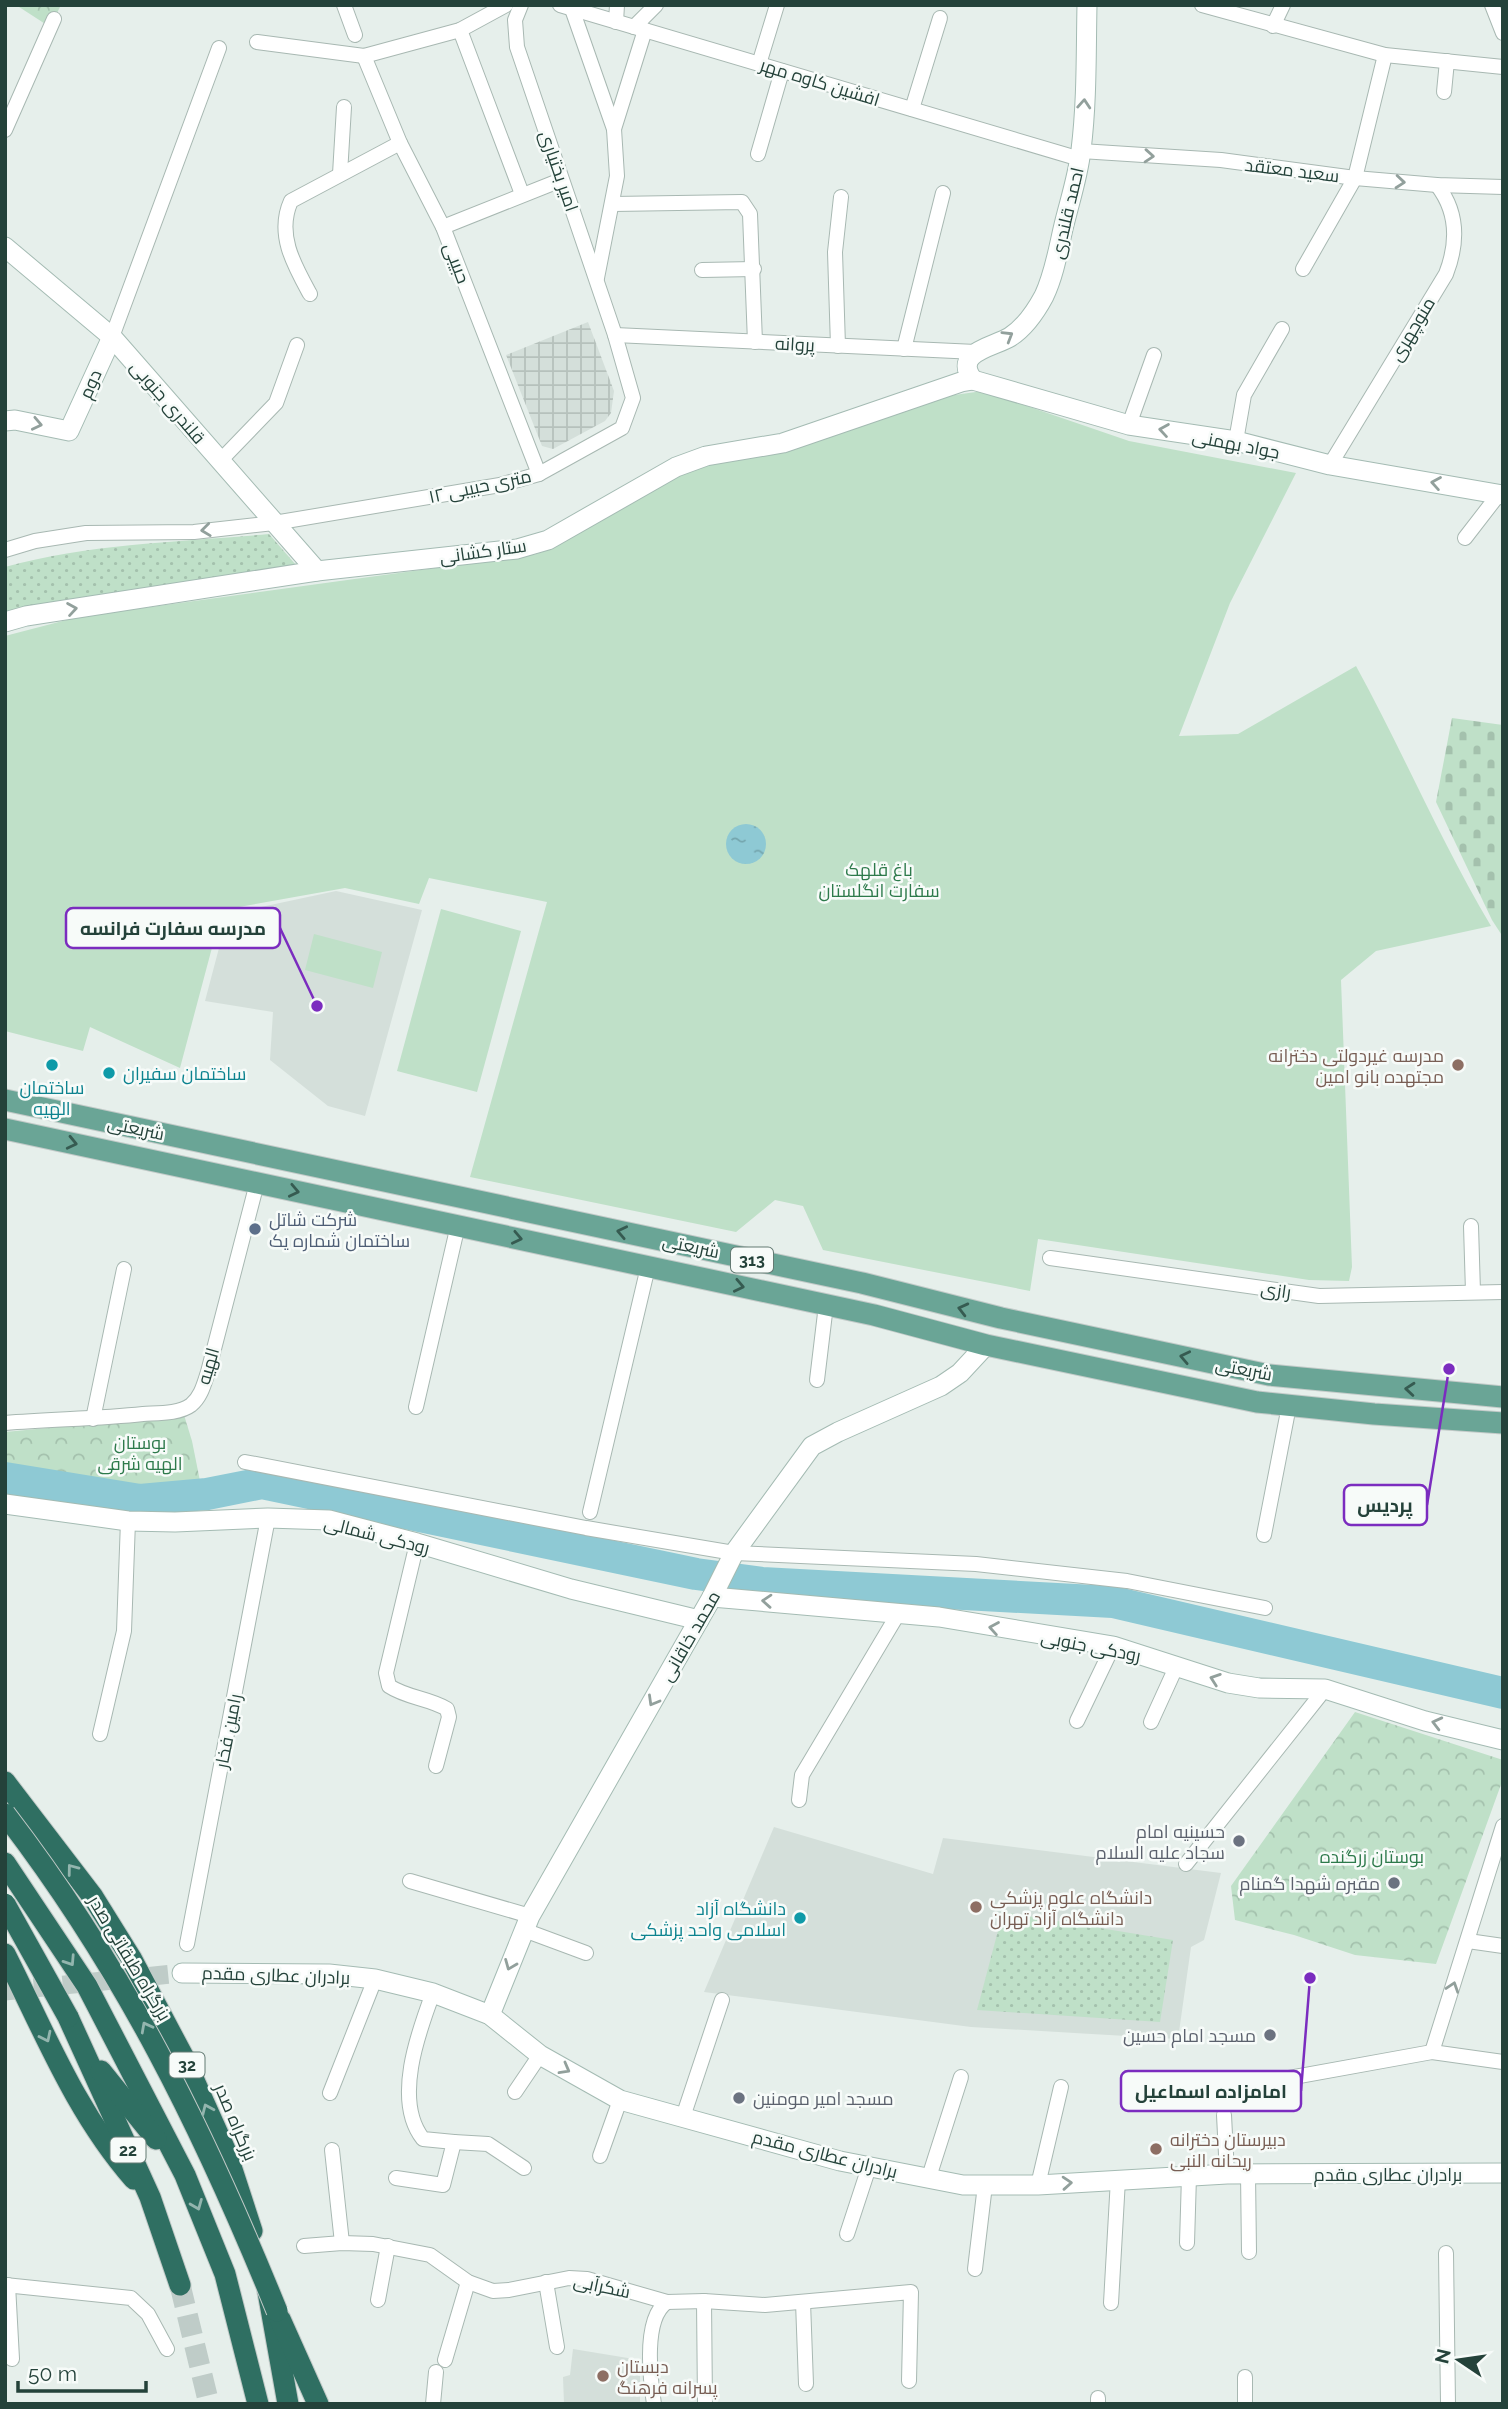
<svg xmlns="http://www.w3.org/2000/svg" width="1508" height="2409" font-family="Raleway,Cairo,sans-serif">
  <style>
    .built { fill: #d4dfda }
    .industrial { fill: url(#industrial-grid) }
    .grass { fill: url(#grass-dots) }
    .forest { fill: url(#forest-crowns) }
    .cemetery { fill: url(#cemetery-stones) }
    .garden { fill: #bfe0c8 }
    .water { fill: url(#water-ripples) }
    .lines { fill: none; stroke-linecap: round; stroke-linejoin: round }
    .river { stroke: #8ec9d4; stroke-width: 32 }
    .secondary-tunnel { stroke: #bfccc8; stroke-width: 19; stroke-dasharray: 19 10; stroke-linecap: butt }
    .highway-tunnel { stroke: #bfccc8; stroke-width: 21; stroke-dasharray: 21 10; stroke-linecap: butt }
    .street-casing { stroke: #a8b8b2; stroke-width: 16 }
    .secondary-casing { stroke: #a4bbb3; stroke-width: 21 }
    .primary-casing { stroke: #c2cac8; stroke-width: 23 }
    .highway-casing { stroke: #c2cac8; stroke-width: 23 }
    .street { stroke: #fff; stroke-width: 14 }
    .secondary { stroke: #fff; stroke-width: 19 }
    .primary { stroke: #6aa596; stroke-width: 21 }
    .highway { stroke: #2f6f62; stroke-width: 21 }
    .highway-bridge-casing { stroke: #c2cac8; stroke-width: 23; stroke-linecap: butt }
    .highway-bridge { stroke: #2f6f62; stroke-width: 21 }
    .oneway { stroke: #92a09c }
    .oneway2 { stroke: #365b51 }
    .oneway3 { stroke: #93b5ae }
    .culture-dot { fill: #0f9aa8; stroke: #f7fbf9; stroke-width: 2.5 }
    .education-dot { fill: #8d6e63; stroke: #f7fbf9; stroke-width: 2.5 }
    .service-dot { fill: #5c6f8a; stroke: #f7fbf9; stroke-width: 2.5 }
    .worship-dot { fill: #6b7280; stroke: #f7fbf9; stroke-width: 2.5 }
    .labels { text-anchor: middle; dominant-baseline: central; stroke-width: 5; stroke-linejoin: round; paint-order: stroke }
    .shield { fill: #f7fbf9; stroke: #637a73; stroke-width: 2 }
    .shield-label { font-size: 16px; font-weight: bold; fill: #24423a }
    .street-label { font-size: 18px; fill: #24423a; stroke: #f7fbf9 }
    .park-label { font-size: 18px; fill: #2d7a4b; stroke: #f7fbf9 }
    .education-label { font-size: 18px; fill: #785e54; stroke: #f7fbf9; text-anchor: start }
    .culture-label { font-size: 18px; fill: #0d838f; stroke: #f7fbf9; text-anchor: start }
    .service-label { font-size: 18px; fill: #4e5e75; stroke: #f7fbf9; text-anchor: start }
    .worship-label { font-size: 18px; fill: #5b616d; stroke: #f7fbf9; text-anchor: end }
    .leader { fill: none; stroke: #7b2cbf; stroke-width: 2.5 }
    .callout-dot { fill: #7b2cbf; stroke: #f7fbf9; stroke-width: 2.5 }
    .callout { fill: #f7fbf9; stroke: #7b2cbf; stroke-width: 2.5 }
    .callout-label { font-size: 19px; text-anchor: middle; font-weight: bold; fill: #24423a }
  </style>
  <defs>
    <pattern id="industrial-grid" width="8" height="8" patternUnits="userSpaceOnUse" patternTransform="scale(1.75)"><rect width="8" height="8" fill="#d4dfda"/><path d="M0 4h8M4 0v8" fill="none" stroke="#b6c1bc"/></pattern>
    <pattern id="grass-dots" width="8" height="8" patternUnits="userSpaceOnUse" patternTransform="scale(1.75)"><rect width="8" height="8" fill="#bfe0c8"/><path d="M2 2h.1M6 6h.1" fill="none" stroke="#a4c1ad" stroke-width="1.8" stroke-linecap="round"/></pattern>
    <pattern id="forest-crowns" width="20" height="18" patternUnits="userSpaceOnUse" patternTransform="scale(1.75)"><rect width="20" height="18" fill="#bfe0c8"/><path d="M2 6a3 3 0 1 1 6 0M12 15a3 3 0 1 1 6 0" fill="none" stroke="#a4c1ad"/></pattern>
    <pattern id="cemetery-stones" width="16" height="16" patternUnits="userSpaceOnUse" patternTransform="scale(1.75)"><rect width="16" height="16" fill="#bfe0c8"/><path d="M2 7V4a2 2 0 0 1 4 0v3zM10 15v-3a2 2 0 0 1 4 0v3z" fill="#a4c1ad"/></pattern>
    <pattern id="water-ripples" width="26" height="14" patternUnits="userSpaceOnUse" patternTransform="scale(1.75)"><rect width="26" height="14" fill="#8ec9d4"/><path d="M2 4q2-2 4 0t4 0M15 11q2-2 4 0t4 0" fill="none" stroke="#74a5ad"/></pattern>
  </defs>
  <rect width="100%" height="100%" fill="#e6efeb"/>
  <g class="built">
    <path d="M336 891 422 910 365 1116 328 1106 270 1060 273 1012 205 1001 228 914Z"/>
    <path d="M774 1827 933 1874 943 1838 1221 1873 1204 1940 1191 1947 1178 2039 971 2027 704 1992Z"/>
    <path d="M573 2349 640 2360V2404H564L563 2377 570 2375Z"/>
  </g>
  <path class="industrial" d="M588 322 614 391 611 413 605 421 553 449 542 446 506 355Z"/>
  <g class="grass">
    <path d="M269 534 296 565 5 613V567C91 543 181 542 269 534Z"/>
    <path d="M1003 1912 1173 1940 1160 2022 977 2010Z"/>
  </g>
  <g class="forest">
    <path d="M16 5H61L50 27Z"/>
    <path d="M184 1415 192 1441 200 1481 133 1488 90 1486 5 1468V1432Z"/>
    <path d="M1355 1712 1503 1760V1779L1436 1964 1355 1955 1294 1935 1235 1920 1231 1886Z"/>
  </g>
  <path class="cemetery" d="M1452 718 1503 725V937L1492 920 1436 802Z"/>
  <g class="garden">
    <path d="M983 391 1129 441 1296 473 1230 603 1179 736 1238 734 1356 666C1403 752 1441 842 1491 926L1376 951 1341 980 1352 1267 1349 1281 1309 1280 1038 1239 1030 1291 823 1250 803 1206 775 1200 736 1232 470 1177 547 902 429 878 419 904 345 888 222 910 180 1068 90 1027 83 1051 5 1031V636L78 617 537 554 695 467 947 396Z"/>
    <path d="M441 909 521 931 477 1092 397 1071Z"/>
    <path d="M314 934 382 952 373 988 305 970Z"/>
  </g>
  <circle class="water" cx="746" cy="844" r="20"/>
  <g class="lines">
    <path class="river" d="M5 1478 140 1500 207 1494 262 1483 696 1574 762 1583 1113 1602 1503 1693"/>
    <path class="secondary-tunnel" d="M5 1991 182 1973"/>
    <path class="highway-tunnel" d="M180 2285 209 2404"/>
    <defs>
      <g id="street">
        <path d="M344 5 355 35"/>
        <path d="M560 5 1080 159"/>
        <path d="M1202 5 1385 55 1503 67"/>
        <path d="M1492 5 1503 33"/>
        <path d="M572 9 614 129 617 176 597 278"/>
        <path d="M616 22 617 5"/>
        <path d="M1273 26 1283 5"/>
        <path d="M634 27 656 5"/>
        <path d="M460 30 522 194"/>
        <path d="M257 42 364 56 460 30 506 5"/>
        <path d="M364 56 400 143 443 227 539 474"/>
        <path d="M759 64 777 5"/>
        <path d="M1444 92 1447 61"/>
        <path d="M912 109 940 18"/>
        <path d="M614 129 645 30"/>
        <path d="M5 130 54 19"/>
        <path d="M1081 151 1221 160 1355 178 1437 185 1503 187"/>
        <path d="M758 154 782 71"/>
        <path d="M340 174 344 107"/>
        <path d="M613 204 742 202 750 214 755 342"/>
        <path d="M443 227 561 180"/>
        <path d="M1303 269 1355 178 1385 55"/>
        <path d="M702 270 754 269"/>
        <path d="M310 294C294 265 276 234 291 201L400 143"/>
        <path d="M615 335 976 352"/>
        <path d="M112 337 219 48"/>
        <path d="M838 346 835 252 841 197"/>
        <path d="M904 349 943 193"/>
        <path d="M1129 425 1154 355"/>
        <path d="M1236 441 1244 395 1282 329"/>
        <path d="M220 461 276 403 297 345"/>
        <path d="M1330 465 1446 274C1458 243 1458 212 1437 185"/>
        <path d="M1465 538 1499 494"/>
        <path d="M5 550 35 541 86 533 194 532 274 523 500 485 539 474 622 428 633 398 615 335 517 47 515 20 521 5"/>
        <path d="M1471 1226 1473 1292"/>
        <path d="M1050 1258 1319 1296 1503 1292"/>
        <path d="M817 1380 826 1305"/>
        <path d="M416 1407 458 1225"/>
        <path d="M93 1419 124 1269"/>
        <path d="M5 1423C51 1419 97 1419 143 1414 157 1413 179 1414 191 1405 201 1397 204 1384 208 1372L257 1183"/>
        <path d="M245 1462 586 1528 734 1553 976 1564 1127 1581 1265 1608"/>
        <path d="M590 1512 648 1267"/>
        <path d="M1264 1535 1289 1406"/>
        <path d="M417 1543 386 1673 389 1686C407 1698 429 1698 447 1709L449 1717 436 1766"/>
        <path d="M1077 1721 1113 1646"/>
        <path d="M1151 1722 1177 1665"/>
        <path d="M100 1734 124 1631 128 1521"/>
        <path d="M799 1800 802 1775 898 1614"/>
        <path d="M1186 1864 1325 1689"/>
        <path d="M410 1881 530 1916"/>
        <path d="M524 1930 586 1953"/>
        <path d="M1468 1941 1503 1946"/>
        <path d="M187 1944 268 1518"/>
        <path d="M1432 2052 1503 1826"/>
        <path d="M1223 2090 1432 2052 1503 2062"/>
        <path d="M515 2092 540 2055"/>
        <path d="M330 2093 375 1979"/>
        <path d="M1224 2115 1227 2174"/>
        <path d="M683 2117 722 2000"/>
        <path d="M454 2142 488 2144 524 2168"/>
        <path d="M332 2150 342 2243"/>
        <path d="M600 2156 620 2100"/>
        <path d="M1248 2174 1249 2252"/>
        <path d="M929 2177 961 2077"/>
        <path d="M396 2178 443 2185 454 2142 423 2139C393 2101 418 2033 433 1993"/>
        <path d="M1038 2185 1061 2087"/>
        <path d="M847 2234 869 2167"/>
        <path d="M1187 2243 1189 2176"/>
        <path d="M304 2246 342 2243 373 2244 430 2255 468 2282 493 2291 509 2290 569 2278 587 2279 667 2302 704 2301 765 2305 911 2292 909 2381"/>
        <path d="M1446 2253 1448 2404"/>
        <path d="M975 2269 985 2185"/>
        <path d="M546 2282 557 2347"/>
        <path d="M5 2285 131 2298 148 2314 167 2349"/>
        <path d="M8 2285 12 2359"/>
        <path d="M378 2300 388 2246"/>
        <path d="M704 2301 705 2404"/>
        <path d="M803 2302 806 2384"/>
        <path d="M1111 2303 1118 2179"/>
        <path d="M445 2360 468 2282"/>
        <path d="M1245 2377V2404"/>
        <path d="M433 2404 436 2372"/>
        <path d="M654 2404C650 2377 643 2318 667 2302"/>
        <path d="M1098 2404V2398"/>
      </g>
      <g id="secondary">
        <path d="M5 247 112 337 317 571"/>
        <path d="M973 380C952 352 994 347 1010 337 1024 328 1036 311 1044 296 1054 275 1058 251 1063 229 1069 203 1078 177 1081 150 1087 102 1086 53 1087 5"/>
        <path d="M5 421 15 420 69 431 112 337"/>
        <path d="M5 622 26 616 317 571 517 549 548 540 676 467 706 456 783 443 961 382 973 380 1129 425 1236 441 1330 465 1503 495"/>
        <path d="M5 1504 128 1521 175 1522 268 1518 329 1520 417 1543 571 1589 699 1620"/>
        <path d="M712 1597 939 1617 1113 1646 1228 1683 1259 1688 1325 1689 1425 1721 1503 1740"/>
        <path d="M182 1973 329 1974 375 1979 433 1993 490 2015 540 2055 620 2100 840 2161 963 2185H1038L1227 2174 1503 2173"/>
        <path d="M490 2015 530 1916 712 1597 734 1553 812 1446 838 1432 941 1386 960 1373 986 1345"/>
      </g>
      <g id="primary">
        <path d="M5 1100 862 1283 1001 1318 1269 1375 1503 1397"/>
        <path d="M5 1129 874 1315 986 1345 1257 1402 1374 1414 1503 1423"/>
      </g>
      <g id="highway">
        <path d="M5 1782 93 1897 131 1958 184 2058 227 2154 252 2231"/>
        <path d="M5 1863 87 1986 185 2175 225 2274 258 2404"/>
        <path d="M5 1954C44 2031 76 2113 134 2179"/>
        <path d="M68 2017 150 2197 180 2285"/>
        <path d="M101 2071 156 2139"/>
        <path d="M268 2292 288 2404"/>
        <path d="M280 2319 318 2404"/>
      </g>
    </defs>
    <use href="#street" class="street-casing"/>
    <use href="#secondary" class="secondary-casing"/>
    <use href="#primary" class="primary-casing"/>
    <use href="#highway" class="highway-casing"/>
    <use href="#street" class="street"/>
    <use href="#secondary" class="secondary"/>
    <use href="#primary" class="primary"/>
    <use href="#highway" class="highway"/>
    <defs>
      <g id="highway-bridge">
        <path d="M5 1814C125 1970 203 2129 277 2311"/>
        <path d="M5 1904 68 2017"/>
      </g>
    </defs>
    <use href="#highway-bridge" class="highway-bridge-casing"/>
    <use href="#highway-bridge" class="highway-bridge"/>
  </g>
  <defs><path id="oneway-chevron" d="M-2-3.5L2.5 0L-2 3.5" fill="none" stroke-width="1.6" stroke-linecap="round" stroke-linejoin="round" transform="scale(1.75)"/></defs>
  <g class="oneway">
    <use href="#oneway-chevron" transform="translate(1084 104) rotate(-86)"/>
    <use href="#oneway-chevron" transform="translate(1149 156) rotate(4)"/>
    <use href="#oneway-chevron" transform="translate(1400 182) rotate(5)"/>
    <use href="#oneway-chevron" transform="translate(1008 336) rotate(-31)"/>
    <use href="#oneway-chevron" transform="translate(37 424) rotate(12)"/>
    <use href="#oneway-chevron" transform="translate(1164 430) rotate(-171)"/>
    <use href="#oneway-chevron" transform="translate(1436 483) rotate(-170)"/>
    <use href="#oneway-chevron" transform="translate(206 530) rotate(173)"/>
    <use href="#oneway-chevron" transform="translate(72 609) rotate(-9)"/>
    <use href="#oneway-chevron" transform="translate(767 1601) rotate(-176)"/>
    <use href="#oneway-chevron" transform="translate(994 1628) rotate(-170)"/>
    <use href="#oneway-chevron" transform="translate(1215 1679) rotate(-161)"/>
    <use href="#oneway-chevron" transform="translate(653 1701) rotate(120)"/>
    <use href="#oneway-chevron" transform="translate(1437 1723) rotate(-166)"/>
    <use href="#oneway-chevron" transform="translate(510 1965) rotate(112)"/>
    <use href="#oneway-chevron" transform="translate(1453 1987) rotate(-72)"/>
    <use href="#oneway-chevron" transform="translate(565 2069) rotate(29)"/>
    <use href="#oneway-chevron" transform="translate(1067 2183) rotate(-4)"/>
  </g>
  <g class="oneway2">
    <use href="#oneway-chevron" transform="translate(72 1143) rotate(13)"/>
    <use href="#oneway-chevron" transform="translate(294 1191) rotate(12)"/>
    <use href="#oneway-chevron" transform="translate(622 1232) rotate(-168)"/>
    <use href="#oneway-chevron" transform="translate(517 1238) rotate(12)"/>
    <use href="#oneway-chevron" transform="translate(739 1286) rotate(12)"/>
    <use href="#oneway-chevron" transform="translate(963 1309) rotate(-166)"/>
    <use href="#oneway-chevron" transform="translate(1185 1357) rotate(-168)"/>
    <use href="#oneway-chevron" transform="translate(1410 1389) rotate(-175)"/>
  </g>
  <g class="oneway3">
    <use href="#oneway-chevron" transform="translate(72 1869) rotate(-127)"/>
    <use href="#oneway-chevron" transform="translate(70 1961) rotate(57)"/>
    <use href="#oneway-chevron" transform="translate(146 2027) rotate(-118)"/>
    <use href="#oneway-chevron" transform="translate(46 2037) rotate(64)"/>
    <use href="#oneway-chevron" transform="translate(207 2109) rotate(-114)"/>
    <use href="#oneway-chevron" transform="translate(197 2205) rotate(68)"/>
  </g>
  <g class="culture-dot">
    <circle cx="52" cy="1065" r="7"/>
    <circle cx="109" cy="1073" r="7"/>
    <circle cx="800" cy="1918" r="7"/>
  </g>
  <g class="education-dot">
    <circle cx="1458" cy="1065" r="7"/>
    <circle cx="976" cy="1907" r="7"/>
    <circle cx="1156" cy="2149" r="7"/>
    <circle cx="603" cy="2376" r="7"/>
  </g>
  <circle class="service-dot" cx="255" cy="1229" r="7"/>
  <g class="worship-dot">
    <circle cx="1239" cy="1841" r="7"/>
    <circle cx="1394" cy="1883" r="7"/>
    <circle cx="1270" cy="2035" r="7"/>
    <circle cx="739" cy="2098" r="7"/>
  </g>
  <g class="labels">
    <g class="shield">
      <rect x="731" y="1247.5" width="42" height="25" rx="5"/>
      <rect x="169.5" y="2052.5" width="35" height="25" rx="5"/>
      <rect x="110.5" y="2137.5" width="35" height="25" rx="5"/>
    </g>
    <g class="shield-label">
      <text x="752" y="1260">313</text>
      <text x="187" y="2065">32</text>
      <text x="128" y="2150">22</text>
    </g>
    <g class="street-label">
      <text transform="translate(820 82) rotate(17)">افشین کاوه مهر</text>
      <text transform="translate(1292 170) rotate(7)">سعید معتقد</text>
      <text transform="translate(559 171) rotate(71)">امیر بختیاری</text>
      <text transform="translate(1067 213) rotate(-77)">احمد قلندری</text>
      <text transform="translate(457 263) rotate(69)">حبیبی</text>
      <text transform="translate(1412 329) rotate(-59)">منوچهری</text>
      <text transform="translate(795 344) rotate(3)">پروانه</text>
      <text transform="translate(90 384) rotate(-66)">دوم</text>
      <text transform="translate(168 402) rotate(49)">قلندری جنوبی</text>
      <text transform="translate(1236 444) rotate(11)">جواد بهمنی</text>
      <text transform="translate(480 486) rotate(-12)">۱۲ متری حبیبی</text>
      <text transform="translate(483 551) rotate(-8)">ستار کشانی</text>
      <text transform="translate(136 1128) rotate(12)">شریعتی</text>
      <text transform="translate(691 1246) rotate(12)">شریعتی</text>
      <text transform="translate(1276 1290) rotate(8)">رازی</text>
      <text transform="translate(208 1366) rotate(-74)">الهیه</text>
      <text transform="translate(1244 1369) rotate(11)">شریعتی</text>
      <text transform="translate(377 1535) rotate(14)">رودکی شمالی</text>
      <text transform="translate(690 1636) rotate(-60)">محمد خاقانی</text>
      <text transform="translate(1091 1646) rotate(11)">رودکی جنوبی</text>
      <text transform="translate(228 1731) rotate(-79)">رامین فخار</text>
      <text transform="translate(130 1958) rotate(59)">بزرگراه طبقاتی صدر</text>
      <text transform="translate(276 1975) rotate(2)">برادران عطاری مقدم</text>
      <text transform="translate(236 2122) rotate(67)">بزرگراه صدر</text>
      <text transform="translate(825 2154) rotate(14)">برادران عطاری مقدم</text>
      <text x="1388" y="2174">برادران عطاری مقدم</text>
      <text transform="translate(602 2286) rotate(12)">شکرآبی</text>
    </g>
    <g class="park-label">
      <text x="879" y="869">باغ قلهک<tspan x="879" dy="21">سفارت انگلستان</tspan></text>
      <text x="140" y="1442">بوستان<tspan x="140" dy="21">الهیه شرقی</tspan></text>
      <text x="1372" y="1856">بوستان زرگنده</text>
    </g>
    <g class="education-label">
      <text x="1444" y="1055" text-anchor="end">مدرسه غیردولتی دخترانه<tspan x="1444" dy="21">مجتهده بانو امین</tspan></text>
      <text x="990" y="1897">دانشگاه علوم پزشکی<tspan x="990" dy="21">دانشگاه آزاد تهران</tspan></text>
      <text x="1170" y="2139">دبیرستان دخترانه<tspan x="1170" dy="21">ریحانه النبی</tspan></text>
      <text x="617" y="2366">دبستان<tspan x="617" dy="21">پسرانه فرهنگ</tspan></text>
    </g>
    <g class="culture-label">
      <text x="123" y="1073">ساختمان سفیران</text>
      <text x="52" y="1087" text-anchor="middle">ساختمان<tspan x="52" dy="21">الهیه</tspan></text>
      <text x="786" y="1908" text-anchor="end">دانشگاه آزاد<tspan x="786" dy="21">اسلامی واحد پزشکی</tspan></text>
    </g>
    <g class="service-label">
      <text x="269" y="1219">شرکت شاتل<tspan x="269" dy="21">ساختمان شماره یک</tspan></text>
    </g>
    <g class="worship-label">
      <text x="1225" y="1831">حسینیه امام<tspan x="1225" dy="21">سجاد علیه السلام</tspan></text>
      <text x="1380" y="1883">مقبره شهدا گمنام</text>
      <text x="1256" y="2035">مسجد امام حسین</text>
      <text x="753" y="2098" text-anchor="start">مسجد امیر مومنین</text>
    </g>
  </g>
  <path class="leader" d="M317 1006L280 928M1449 1369L1427 1505M1310 1978L1301 2091"/>
  <g class="callout-dot">
    <circle cx="317" cy="1006" r="7"/>
    <circle cx="1449" cy="1369" r="7"/>
    <circle cx="1310" cy="1978" r="7"/>
  </g>
  <g class="callout">
    <rect x="66" y="908" width="214" height="40" rx="7"/>
    <rect x="1344" y="1485" width="83" height="40" rx="7"/>
    <rect x="1121" y="2071" width="180" height="40" rx="7"/>
  </g>
  <g class="callout-label">
    <text x="173" y="935">مدرسه سفارت فرانسه</text>
    <text x="1385" y="1512">پردیس</text>
    <text x="1211" y="2098">امامزاده اسماعیل</text>
  </g>
  <rect width="1508" height="2409" fill="none" stroke="#24423a" stroke-width="14"/>
  <g transform="translate(1459 2360) rotate(283)" stroke="#f7fbf9" stroke-width="5" paint-order="stroke">
  <path d="M0-5L12 26L0 18L-12 26Z" fill="#24423a"/>
  <text y="-10" font-size="19" font-weight="bold" text-anchor="middle" fill="#24423a">N</text>
  </g>
  <path d="M18 2381v10h128v-10" fill="none" stroke="#24423a" stroke-width="3.5"/>
  <text x="28" y="2381" font-size="21" fill="#24423a" stroke="#f7fbf9" stroke-width="5" paint-order="stroke">50 m</text>
</svg>
